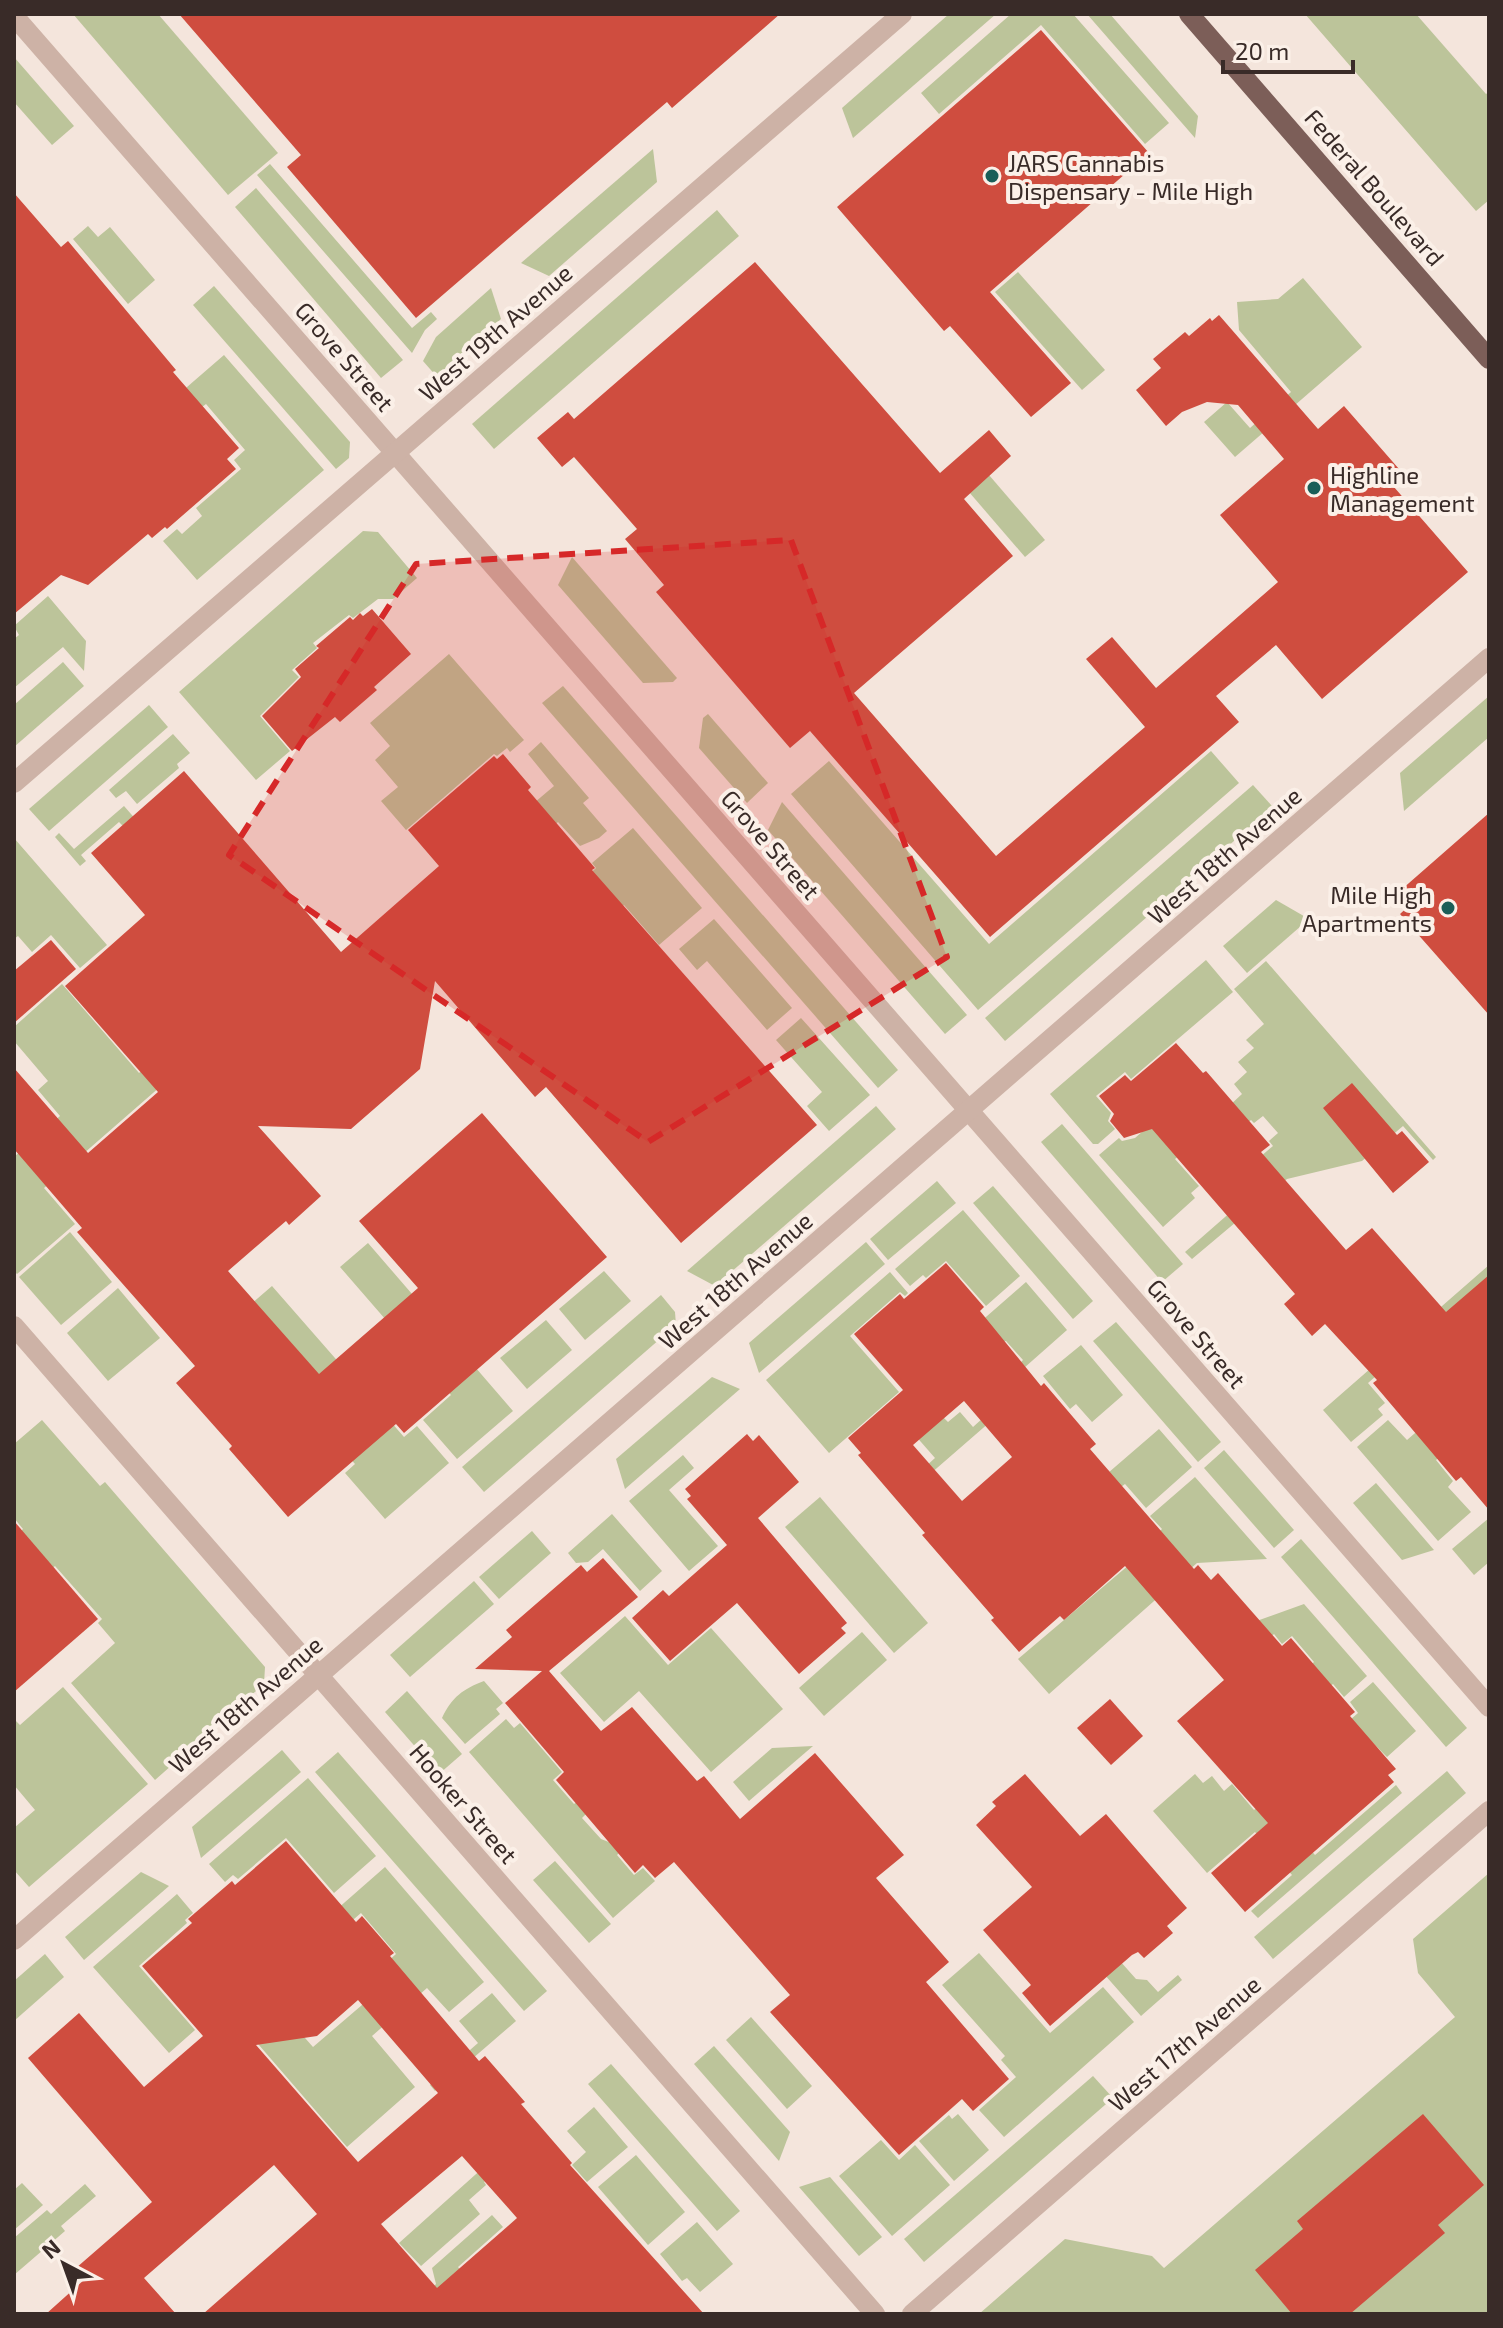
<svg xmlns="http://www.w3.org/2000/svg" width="1503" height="2328" font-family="'Exo 2',sans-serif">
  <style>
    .green { fill: #bcc49a }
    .building { fill: #cf4d3f; fill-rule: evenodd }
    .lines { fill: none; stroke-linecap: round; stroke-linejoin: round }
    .minor { stroke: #cdb2a6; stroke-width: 20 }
    .major { stroke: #7c5e58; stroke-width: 20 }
    .marked { fill: #d62828; fill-opacity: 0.2; stroke: #d62828; stroke-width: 6; stroke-dasharray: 16 10; stroke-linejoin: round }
    .poi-dot { fill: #1a5e58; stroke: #fbf0e8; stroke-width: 3 }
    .labels { text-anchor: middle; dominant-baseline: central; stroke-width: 8; stroke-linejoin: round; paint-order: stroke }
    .poi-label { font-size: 24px; fill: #392b28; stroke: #fbf0e8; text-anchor: start }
    .street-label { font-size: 24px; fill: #392b28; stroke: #fbf0e8 }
  </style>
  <rect width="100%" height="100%" fill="#f4e5dc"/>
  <g class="green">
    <path d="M73 14H158L278 153 228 195Z"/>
    <path d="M949 14H996L853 138 842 108Z"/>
    <path d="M1011 14H1073L1169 123 1145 144 1041 25 939 114 921 93Z"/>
    <path d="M1087 14H1110L1198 116 1195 138Z"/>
    <path d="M1305 14H1416L1486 94 1489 92V200L1476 211Z"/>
    <path d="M14 57 74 126 52 145 14 102Z"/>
    <path d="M653 149 657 182 549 276 521 263Z"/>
    <path d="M270 164 412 328 431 312 437 319 425 330 412 353 257 175Z"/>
    <path d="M256 188 403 360 381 378 235 207Z"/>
    <path d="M717 210 739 236 494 449 472 424Z"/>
    <path d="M88 226 98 237 110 227 155 280 128 304 73 239Z"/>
    <path d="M1018 272 1105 370 1082 390 995 292Z"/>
    <path d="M1303 278 1362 347 1235 457 1204 422 1227 402 1250 428 1291 392 1239 330 1237 302 1278 299Z"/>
    <path d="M214 286 350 442 349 458 336 469 193 305Z"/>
    <path d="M491 288 501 319 437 377 423 361 436 337Z"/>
    <path d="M224 355 324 470 197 580 163 541 177 529 182 534 202 516 196 508 241 469 234 460 245 450 206 404 193 414 90 471Z"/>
    <path d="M989 475 1045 540 1025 557 969 492Z"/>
    <path d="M363 531 378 532 417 578 393 599H378L353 618 349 615 313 643 317 648 292 670 299 677 260 716 290 751 256 780 179 692Z"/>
    <path d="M572 557 677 678 673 682 643 683 558 585Z"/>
    <path d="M48 596 86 641 84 671 63 647 14 688V639L19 635 14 626Z"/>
    <path d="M449 654 524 740 510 752 507 748 497 756 494 754 406 830 381 801 398 787 375 760 390 746 370 723Z"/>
    <path d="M63 662 84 686 14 747V705Z"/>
    <path d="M563 686 898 1070 878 1088 542 703Z"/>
    <path d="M1489 696V737L1404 811 1400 773Z"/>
    <path d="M149 705 168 727 49 831 29 809Z"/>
    <path d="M708 714 768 783 747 803 699 748 703 718Z"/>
    <path d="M173 734 190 753 177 764 179 768 137 804 126 791 116 798 109 790Z"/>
    <path d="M541 742 589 798 583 803 607 831 599 838 580 846 558 822 490 882 469 858 554 786 528 754Z"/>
    <path d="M1211 751 1239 783 978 1010 791 794 829 761 989 944Z"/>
    <path d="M1253 785 1273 807 1005 1041 985 1018Z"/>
    <path d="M782 802 967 1015 945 1034 768 830Z"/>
    <path d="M124 806 138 822 128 831 119 822 81 855 86 861 80 866 55 837 59 833 74 849Z"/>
    <path d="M633 828 702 908 659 945 624 905 516 998 582 881 596 868 592 863Z"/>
    <path d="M14 838 107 945 80 968 51 935 32 952 18 936 14 939Z"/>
    <path d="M1276 900 1309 919 1247 973 1223 946Z"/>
    <path d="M714 919 792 1008 767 1030 707 961 697 970 679 949Z"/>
    <path d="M1206 960 1233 992 1131 1079 1125 1072 1096 1096 1111 1113 1108 1121 1115 1129 1098 1144H1093L1050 1094Z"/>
    <path d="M1266 961 1436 1157 1433 1160 1403 1126 1362 1161 1287 1179 1192 1259 1185 1252 1241 1203 1226 1186 1273 1146 1269 1141 1278 1133 1263 1116 1254 1123 1251 1120 1245 1125 1229 1106 1242 1094 1234 1084 1247 1072 1238 1062 1254 1048 1246 1040 1264 1024 1234 989Z"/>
    <path d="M62 984 139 1073 177 1041 192 1059 44 1188 75 1224 17 1274 14 1271V1157L60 1116 38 1090 48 1081 14 1041V1027Z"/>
    <path d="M801 1018 870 1095 829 1131 807 1106 822 1092 776 1040Z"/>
    <path d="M876 1106 896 1129 715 1286 687 1271Z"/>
    <path d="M1158 1118 1186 1150 1175 1159 1199 1186 1191 1193 1195 1198 1163 1227 1099 1155 1119 1138 1122 1141 1135 1138Z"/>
    <path d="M1062 1124 1183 1264 1162 1282 1041 1142Z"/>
    <path d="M937 1181 956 1203 888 1260 870 1239Z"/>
    <path d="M993 1186 1093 1301 1073 1319 973 1203Z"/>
    <path d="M963 1210 1020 1276 986 1306 946 1261 926 1278 923 1275 910 1286 895 1269Z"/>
    <path d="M70 1232 112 1282 61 1325 19 1277Z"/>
    <path d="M866 1242 885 1264 759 1373 749 1343Z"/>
    <path d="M368 1243 513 1411 457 1459 423 1420 451 1395 340 1267Z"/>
    <path d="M1489 1265V1337L1459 1304 1368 1383 1385 1403 1378 1409 1383 1415 1351 1442 1323 1410Z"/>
    <path d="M604 1271 631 1301 585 1340 559 1309Z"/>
    <path d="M890 1272 908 1293 905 1296 900 1292 850 1336 899 1392 829 1453 766 1380Z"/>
    <path d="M1026 1282 1067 1330 1024 1368 1020 1363 1023 1360 1006 1341 931 1365Z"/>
    <path d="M272 1286 404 1437 417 1426 449 1463 385 1519 345 1473 355 1464 230 1322Z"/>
    <path d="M118 1288 160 1338 108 1381 67 1333Z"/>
    <path d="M661 1295 675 1312 676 1325 484 1492 462 1467Z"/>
    <path d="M546 1320 572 1350 527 1389 500 1358Z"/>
    <path d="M1116 1322 1221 1442 1198 1462 1093 1341Z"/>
    <path d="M1081 1345 1123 1395 1092 1422 1076 1404 1070 1409 1043 1376Z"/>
    <path d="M712 1377 740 1389 625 1489 616 1459Z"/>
    <path d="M1467 1388 1489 1414 1436 1460 1453 1481 1448 1487 1471 1512 1438 1541 1357 1447 1388 1420 1407 1440Z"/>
    <path d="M993 1409 998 1415 899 1501 894 1495 935 1458 907 1426 942 1416 948 1422 960 1412 973 1427Z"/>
    <path d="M42 1420 100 1486 105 1482 265 1667 264 1684 155 1780 71 1683 115 1643 98 1623 102 1619 55 1566 14 1601 16 1536 23 1529 14 1518V1444Z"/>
    <path d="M1159 1429 1192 1467 1146 1508 1125 1484 1121 1487 1108 1473Z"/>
    <path d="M1224 1450 1294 1530 1274 1548 1204 1468Z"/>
    <path d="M683 1455 694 1468 669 1490 718 1546 689 1571 629 1501Z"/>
    <path d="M1195 1477 1267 1559 1197 1563 1049 1694 1018 1659 1156 1542 1153 1538 1162 1529 1150 1516Z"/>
    <path d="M1376 1483 1434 1550 1402 1560 1353 1503Z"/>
    <path d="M820 1497 928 1623 894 1653 785 1527Z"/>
    <path d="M612 1514 662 1571 640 1591 603 1549 588 1562 576 1563 568 1553Z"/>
    <path d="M1489 1518V1562L1474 1575 1452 1549Z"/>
    <path d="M532 1531 551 1553 499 1599 479 1577Z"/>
    <path d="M1301 1539 1467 1728 1446 1747 1281 1557Z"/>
    <path d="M474 1581 494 1604 410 1677 390 1655Z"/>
    <path d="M1304 1604 1367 1676 1344 1697 1333 1684 1323 1692 1304 1671 1314 1662 1292 1636 1282 1644 1274 1634 1230 1672 1251 1623Z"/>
    <path d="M625 1616 668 1665 711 1628 783 1709 711 1772 639 1691 604 1722 560 1673Z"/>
    <path d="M862 1632 887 1660 824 1716 799 1688Z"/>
    <path d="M484 1681 503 1703 496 1709 500 1714 465 1744 442 1718C452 1697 463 1689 484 1681Z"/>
    <path d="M1373 1682 1416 1731 1387 1757 1350 1720 1358 1713 1350 1702Z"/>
    <path d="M63 1687 148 1784 29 1887 14 1870V1828L35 1810 14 1785V1719L20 1725Z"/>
    <path d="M407 1691 462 1754 439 1774 385 1712Z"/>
    <path d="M506 1719 514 1728 520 1723 562 1772 553 1780 574 1804 581 1799 590 1810 582 1818 601 1839 624 1848 617 1855 634 1875 643 1868 655 1881 613 1918 469 1752Z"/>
    <path d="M813 1746 749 1801 733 1782 772 1748Z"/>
    <path d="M282 1750 301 1772 201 1858 192 1827Z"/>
    <path d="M338 1752 547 1991 524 2011 315 1772Z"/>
    <path d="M1447 1771 1466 1793 1273 1959 1254 1937Z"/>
    <path d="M1195 1774 1203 1783 1212 1776 1224 1791 1232 1784 1254 1810 1269 1797 1279 1813 1315 1855 1396 1785 1402 1793 1258 1918 1251 1911 1292 1875 1255 1832 1207 1873 1153 1811Z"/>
    <path d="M308 1778 376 1856 334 1893 286 1838 238 1879 233 1875 225 1882 209 1864Z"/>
    <path d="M555 1861 611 1924 589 1943 533 1880Z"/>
    <path d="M385 1867 484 1982 449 2012 427 1988 372 2036 415 2087 347 2147 253 2038 282 2012 313 2047 383 1987 373 1975 396 1954 361 1913 340 1931 328 1917Z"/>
    <path d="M141 1872 169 1886 84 1960 65 1937Z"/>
    <path d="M1489 1873V2314H979L1065 2239 1152 2256 1164 2268 1455 2017 1418 1973 1413 1939Z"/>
    <path d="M177 1894 193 1913 185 1920 187 1923 139 1966 195 2030 169 2053 93 1967Z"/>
    <path d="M979 1953 1050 2033 1103 1987 1134 2022 1004 2137 979 2110 1016 2077 1001 2060 1005 2056 942 1985Z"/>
    <path d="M45 1954 64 1977 14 2021V1981Z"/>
    <path d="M1120 1961 1136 1979 1147 1980 1158 1992 1178 1975 1182 1980 1141 2016 1104 1974Z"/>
    <path d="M492 1993 516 2021 435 2091 430 2085 478 2043 459 2021Z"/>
    <path d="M751 2017 812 2086 787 2109 726 2040Z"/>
    <path d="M714 2046 790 2132 779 2161 694 2064Z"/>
    <path d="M611 2064 740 2211 717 2231 588 2084Z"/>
    <path d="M1093 2076 1113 2098 924 2262 904 2239Z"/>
    <path d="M594 2107 628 2147 587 2182 572 2165 586 2152 567 2131Z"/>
    <path d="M958 2114 989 2150 954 2181 919 2141 949 2115 952 2119Z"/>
    <path d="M881 2140 899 2160 915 2145 950 2185 892 2236 839 2176Z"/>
    <path d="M636 2155 685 2212 648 2245 598 2187Z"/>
    <path d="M485 2166 493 2174 484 2182 486 2185 469 2200 480 2214 421 2266 399 2243Z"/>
    <path d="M830 2177 882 2237 859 2256 799 2187Z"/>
    <path d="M22 2183 43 2205 14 2230V2190Z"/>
    <path d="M85 2184 96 2196 61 2226 65 2231 14 2275V2238L47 2210 51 2214Z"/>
    <path d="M492 2215 503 2227 458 2267 476 2288 452 2310 432 2288 436 2284 432 2268Z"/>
    <path d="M697 2222 733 2264 700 2292 687 2278 682 2281 660 2254Z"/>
  </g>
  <g class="building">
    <path d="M179 14H780L672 108 667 102 416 318 287 167 301 155Z"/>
    <path d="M1041 30 1149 153 990 292 1071 383 1031 417 950 326 944 331 837 207Z"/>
    <path d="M14 193 61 247 68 241 176 370 173 372 239 448 227 459 236 469 167 529 165 527 152 538 148 534 88 585 61 575 14 614Z"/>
    <path d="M755 262 940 473 989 430 1011 456 964 499 1013 556 854 693 996 856 1145 727 1086 659 1112 637 1156 688 1278 582 1220 515 1284 459 1238 405 1207 402 1182 412 1166 426 1136 390 1161 368 1153 359 1185 332 1189 336 1210 318 1212 321 1219 315 1318 429 1344 406 1399 469 1387 479 1468 572 1322 699 1276 645 1216 696 1239 722 990 937 810 731 790 748 656 592 664 585 625 539 637 529 574 457 562 467 537 438 568 412 574 419Z"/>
    <path d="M372 609 411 654 374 687 377 690 340 722 335 717 292 751 262 716 301 677 295 669 319 648 316 646 350 617 353 620 360 613 363 616Z"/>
    <path d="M503 754 531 787 528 790 595 868 592 870 817 1125 681 1243 546 1087 535 1097 435 981 420 1069 351 1129 258 1126 321 1196 289 1225 286 1221 228 1271 319 1374 418 1288 359 1221 482 1113 607 1257 404 1433 396 1424 288 1517 229 1449 232 1446 176 1383 195 1366 77 1232 82 1228 14 1149V1068L88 1153 158 1092 65 986 145 915 91 853 184 771 341 952 439 866 408 830 494 756 497 759Z"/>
    <path d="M1489 813V1015L1400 914 1412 903 1401 890Z"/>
    <path d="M51 940 76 969 14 1023V971Z"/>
    <path d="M1176 1043 1203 1073 1206 1071 1270 1145 1261 1152 1346 1250 1372 1228 1446 1312 1489 1275V1510L1461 1477 1456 1481 1373 1383 1377 1380 1325 1324 1312 1336 1284 1304 1295 1294 1152 1129 1124 1138 1110 1121 1114 1114 1099 1096 1125 1075 1131 1081Z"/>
    <path d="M1352 1083 1397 1135 1402 1131 1429 1162 1393 1193 1323 1108Z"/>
    <path d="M946 1263 984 1307 980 1311 1041 1386 1044 1383 1096 1444 1090 1449 1194 1569 1198 1565 1211 1580 1218 1573 1282 1646 1291 1638 1355 1712 1350 1716 1396 1769 1388 1775 1394 1782 1245 1912 1211 1873 1268 1823 1177 1721 1224 1680 1125 1566 1064 1620 1060 1616 1019 1652 991 1620 994 1618 922 1535 925 1533 858 1455 861 1453 848 1438 903 1390 854 1334 900 1294 904 1299ZM964 1401 1012 1457 962 1501 913 1445Z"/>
    <path d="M747 1434 753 1441 759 1435 799 1482 758 1518 847 1623 841 1628 846 1633 799 1674 737 1603 670 1661 632 1618 663 1590 669 1596 727 1545 687 1499 691 1496 685 1489Z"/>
    <path d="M14 1521 98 1619 14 1692Z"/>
    <path d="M603 1558 638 1597 549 1671 601 1731 632 1707 697 1781 704 1776 740 1819 815 1753 904 1855 876 1878 949 1962 926 1982 1009 2079 973 2111 962 2099 899 2155 770 2012 790 1995 674 1862 655 1878 643 1865 635 1873 556 1780 564 1772 505 1703 542 1671 475 1669 512 1637 506 1630 581 1565 587 1572Z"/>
    <path d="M1110 1699 1143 1736 1111 1765 1077 1728Z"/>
    <path d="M1025 1774 1080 1836 1106 1814 1187 1908 1167 1926 1173 1933 1144 1958 1138 1952 1132 1955 1050 2026 1022 1993 1031 1985 983 1930 1032 1887 976 1825 996 1806 992 1802Z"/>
    <path d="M286 1841 356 1922 362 1916 394 1953 390 1956 479 2061 485 2056 525 2102 521 2104 572 2163 570 2165 704 2314H203L317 2214 274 2165 144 2278 176 2314H46L85 2279 76 2268 152 2202 28 2058 79 2013 144 2087 203 2036 142 1966 192 1923 188 1919 232 1881 235 1885ZM358 2000 438 2093 358 2162 256 2045 317 2036ZM462 2156 517 2218 437 2288 381 2224Z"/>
    <path d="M1423 2114 1484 2185 1438 2225 1445 2233 1350 2314H1292L1255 2270 1303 2229 1297 2221Z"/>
  </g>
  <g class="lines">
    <g class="minor">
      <path d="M14 16 1489 1707"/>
      <path d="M14 783 902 14"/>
      <path d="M14 1326 875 2314"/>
      <path d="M14 1940 1489 658"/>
      <path d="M912 2314 1489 1811"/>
    </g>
    <path class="major" d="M1189 14 1489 359"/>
  </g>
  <path class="marked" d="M791 540 947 957 648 1142 229 855 416 564Z"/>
  <g class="poi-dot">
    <circle cx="992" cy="176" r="8"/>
    <circle cx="1314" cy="488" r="8"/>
    <circle cx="1448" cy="908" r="8"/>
  </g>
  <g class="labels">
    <g class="poi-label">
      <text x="1008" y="162">JARS Cannabis<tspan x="1008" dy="28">Dispensary - Mile High</tspan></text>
      <text x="1330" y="474">Highline<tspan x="1330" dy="28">Management</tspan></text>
      <text x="1432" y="894" text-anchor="end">Mile High<tspan x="1432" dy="28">Apartments</tspan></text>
    </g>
    <g class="street-label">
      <text transform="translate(1375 187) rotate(49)">Federal Boulevard</text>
      <text transform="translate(495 332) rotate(-41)">West 19th Avenue</text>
      <text transform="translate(345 356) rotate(49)">Grove Street</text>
      <text transform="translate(771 844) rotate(49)">Grove Street</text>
      <text transform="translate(1224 855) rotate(-41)">West 18th Avenue</text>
      <text transform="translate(735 1280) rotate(-41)">West 18th Avenue</text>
      <text transform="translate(1197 1333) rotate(49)">Grove Street</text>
      <text transform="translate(245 1704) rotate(-41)">West 18th Avenue</text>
      <text transform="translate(464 1803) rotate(49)">Hooker Street</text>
      <text transform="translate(1184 2043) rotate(-41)">West 17th Avenue</text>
    </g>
  </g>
  <rect width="1503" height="2328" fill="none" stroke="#392b28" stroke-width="32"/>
  <g transform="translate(64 2264) rotate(319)" stroke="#fbf0e8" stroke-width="6" paint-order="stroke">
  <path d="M0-6L14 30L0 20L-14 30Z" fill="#392b28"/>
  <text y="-12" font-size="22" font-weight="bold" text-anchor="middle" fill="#392b28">N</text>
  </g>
  <path d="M1223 60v12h130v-12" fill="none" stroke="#392b28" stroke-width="4"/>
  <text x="1235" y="60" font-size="24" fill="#392b28" stroke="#fbf0e8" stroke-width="6" paint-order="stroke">20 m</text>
</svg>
